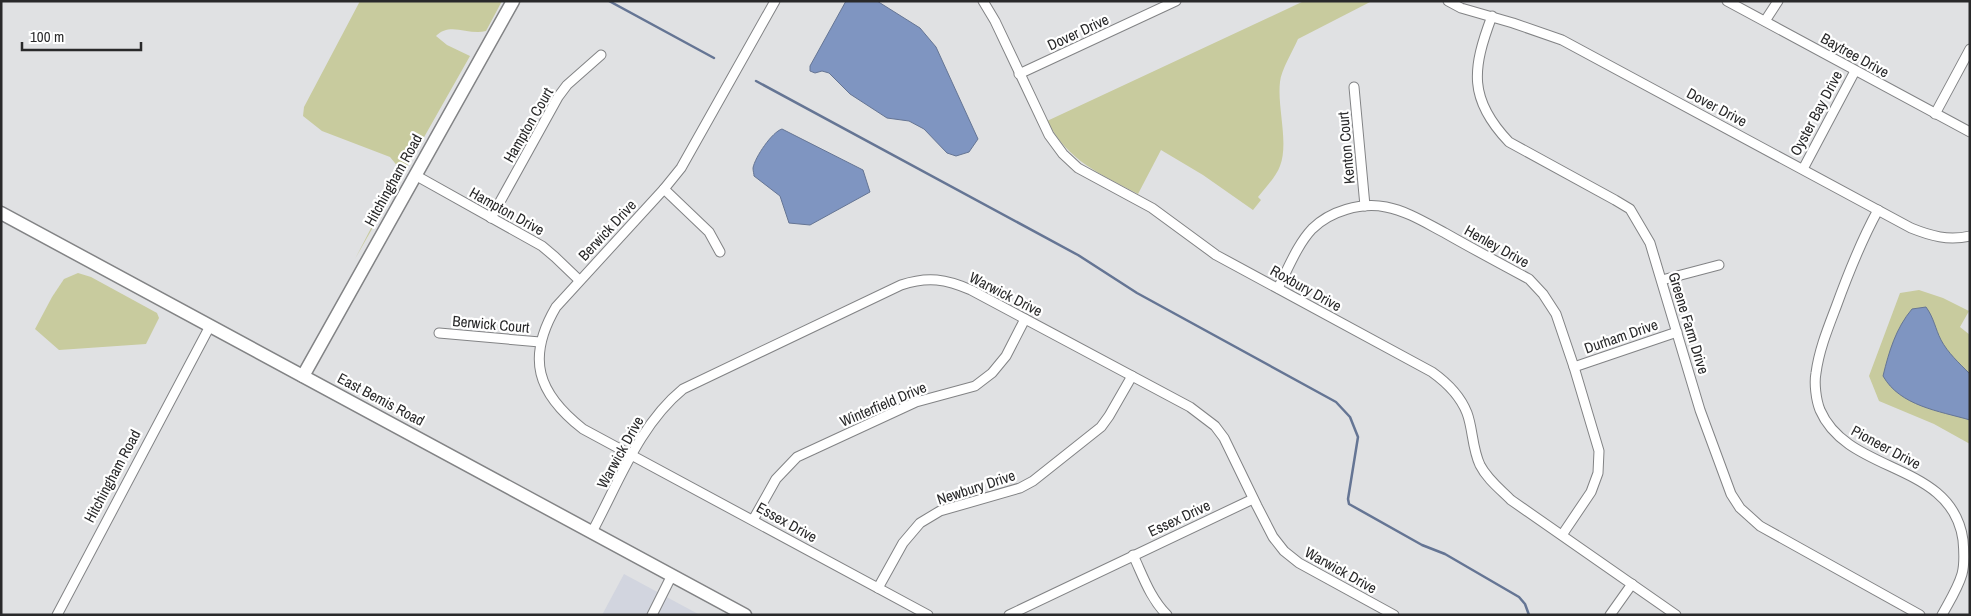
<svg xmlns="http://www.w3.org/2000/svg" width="1971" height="616" font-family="'Archivo Narrow',sans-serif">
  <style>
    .built { fill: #d2d5df }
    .green { fill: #c8cb9e }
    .water { fill: #7f95c1; stroke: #657594 }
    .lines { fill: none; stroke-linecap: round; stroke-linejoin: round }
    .stream { stroke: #657594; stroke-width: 2.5 }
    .street-casing { stroke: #828385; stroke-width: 11 }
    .secondary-casing { stroke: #828385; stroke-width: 15 }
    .street { stroke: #fff; stroke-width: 9 }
    .secondary { stroke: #fff; stroke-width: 12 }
    .labels { text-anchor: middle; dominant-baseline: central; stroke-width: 4.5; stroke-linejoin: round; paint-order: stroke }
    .street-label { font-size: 15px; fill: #29292a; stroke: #fff }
  </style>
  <rect width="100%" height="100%" fill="#e0e1e3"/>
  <path class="built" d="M624 574 700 615H602Z"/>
  <g class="green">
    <path d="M360 1H502L486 31C469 36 450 21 436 36L447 45 470 56 355 259 396 180 399 168 390 157 322 131 303 116 304 107Z"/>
    <path d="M1304 1H1372L1298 39C1293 51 1281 70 1280 82 1277 108 1289 142 1280 166 1276 177 1265 188 1258 197L1261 200 1253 210 1203 175 1161 150 1138 194C1099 173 1069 162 1047 121Z"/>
    <path d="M78 273 91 277 157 313 159 318 146 344 59 350 35 329 52 297 64 279Z"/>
    <path d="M1919 290 1943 298 1969 311 1960 327 1970 335V444L1934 424 1879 401 1869 376 1900 293Z"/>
  </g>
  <g class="water">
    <path d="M846 1H877L920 28 936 47 978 139 969 152 956 156 947 153 924 129 909 121 887 118 850 94 829 73 822 71 815 73 810 71V66Z"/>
    <path d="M782 129 863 170 870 192 810 225 789 223 780 196 754 176C754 174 753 171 753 168 755 157 772 132 782 129Z"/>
    <path d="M1926 307C1934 318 1935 328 1941 340 1948 353 1959 363 1970 374V420C1939 411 1900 406 1883 376 1889 351 1896 328 1912 309Z"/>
  </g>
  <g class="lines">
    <g class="stream">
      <path d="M609 1 714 58"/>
      <path d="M756 81 1078 255 1137 293 1336 402 1350 417 1358 437 1348 499 1349 504 1422 545 1445 554 1519 597 1525 604 1529 615"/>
    </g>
    <defs>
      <g id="street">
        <path d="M775 1 681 168 664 189 556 307C526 358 537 393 583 429L928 615"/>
        <path d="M983 1 995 21 1049 135 1063 154 1078 168 1152 208 1216 255 1432 372C1446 382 1460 395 1467 413 1473 429 1472 448 1480 465 1487 479 1500 489 1511 500L1676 615"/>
        <path d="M1448 1 1461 8 1513 23 1562 40 1911 228C1931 236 1948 241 1970 236"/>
        <path d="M1727 1 1970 132"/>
        <path d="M1492 16C1472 69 1468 99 1509 142L1615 200 1630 209 1650 243 1700 410 1731 494 1740 508 1760 526 1920 615"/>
        <path d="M1765 21 1778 1"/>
        <path d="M1019 74 1176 1"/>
        <path d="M1354 87 1365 206"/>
        <path d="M1935 114 1970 49"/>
        <path d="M1803 169 1855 71"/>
        <path d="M415 175 542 246 555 257 579 280"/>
        <path d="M664 189 709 232 720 252"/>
        <path d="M1878 210C1861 241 1848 274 1836 307 1828 328 1819 350 1816 373 1814 383 1816 400 1820 410 1848 475 1952 461 1963 540 1964 551 1965 563 1962 574 1958 588 1949 602 1942 615"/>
        <path d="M491 218 558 97 567 85 601 55"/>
        <path d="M1662 280 1719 265"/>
        <path d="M1278 288C1288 269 1297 245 1312 229 1330 211 1361 202 1386 207 1407 211 1426 223 1445 233 1473 249 1501 264 1529 279L1543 294 1556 314 1574 367 1599 451 1598 473 1591 492 1562 535"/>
        <path d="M439 333 540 342"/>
        <path d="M1574 367 1677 332"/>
        <path d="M753 520 776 479 797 457 916 402 975 386 992 373 1006 356 1025 319"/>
        <path d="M592 532C619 482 639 425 683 389L901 285C928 276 946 279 971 290L1190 407 1215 426 1224 438 1257 506 1273 537 1284 551 1299 563 1394 615"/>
        <path d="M1133 555C1143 576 1150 598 1167 615"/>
        <path d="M878 588 903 543 920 523 940 511 1020 488 1033 481 1101 427 1109 416 1132 376"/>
        <path d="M57 615 210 326"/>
        <path d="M652 615 672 575"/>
        <path d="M1009 615 1253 499"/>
        <path d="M1610 615 1632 584"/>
      </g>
      <g id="secondary">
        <path d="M1 213 745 615"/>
        <path d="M303 376 513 1"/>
      </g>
    </defs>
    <use href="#street" class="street-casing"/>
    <use href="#secondary" class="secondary-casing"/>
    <use href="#street" class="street"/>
    <use href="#secondary" class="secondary"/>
  </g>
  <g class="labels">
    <g class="street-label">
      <text transform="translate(1078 32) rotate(-25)">Dover Drive</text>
      <text transform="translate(1855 55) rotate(29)">Baytree Drive</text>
      <text transform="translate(1717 107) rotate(28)">Dover Drive</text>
      <text transform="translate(1816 113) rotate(-62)">Oyster Bay Drive</text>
      <text transform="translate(528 125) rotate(-60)">Hampton Court</text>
      <text transform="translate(1346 148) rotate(-95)">Kenton Court</text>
      <text transform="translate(393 180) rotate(-61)">Hitchingham Road</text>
      <text transform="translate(507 211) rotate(29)">Hampton Drive</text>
      <text transform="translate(607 230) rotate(-47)">Berwick Drive</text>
      <text transform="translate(1497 246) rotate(29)">Henley Drive</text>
      <text transform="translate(1306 288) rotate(29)">Roxbury Drive</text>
      <text transform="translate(1006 294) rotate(27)">Warwick Drive</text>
      <text transform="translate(1689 323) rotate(73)">Greene Farm Drive</text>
      <text transform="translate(491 324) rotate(5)">Berwick Court</text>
      <text transform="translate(1621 336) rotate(-19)">Durham Drive</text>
      <text transform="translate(381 399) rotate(28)">East Bemis Road</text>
      <text transform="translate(883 404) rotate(-23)">Winterfield Drive</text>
      <text transform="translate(1886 447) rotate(28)">Pioneer Drive</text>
      <text transform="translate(620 452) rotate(-61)">Warwick Drive</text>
      <text transform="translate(112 476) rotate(-62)">Hitchingham Road</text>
      <text transform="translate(976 487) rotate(-18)">Newbury Drive</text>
      <text transform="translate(1179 518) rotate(-25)">Essex Drive</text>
      <text transform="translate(787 522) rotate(29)">Essex Drive</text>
      <text transform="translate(1341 570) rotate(29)">Warwick Drive</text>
    </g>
  </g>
  <rect width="1971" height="616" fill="none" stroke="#29292a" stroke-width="5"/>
  <path d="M22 42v8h119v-8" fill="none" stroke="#29292a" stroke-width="2.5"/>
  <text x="30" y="42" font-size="15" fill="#29292a" stroke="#ffffff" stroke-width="4" paint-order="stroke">100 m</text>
</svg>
